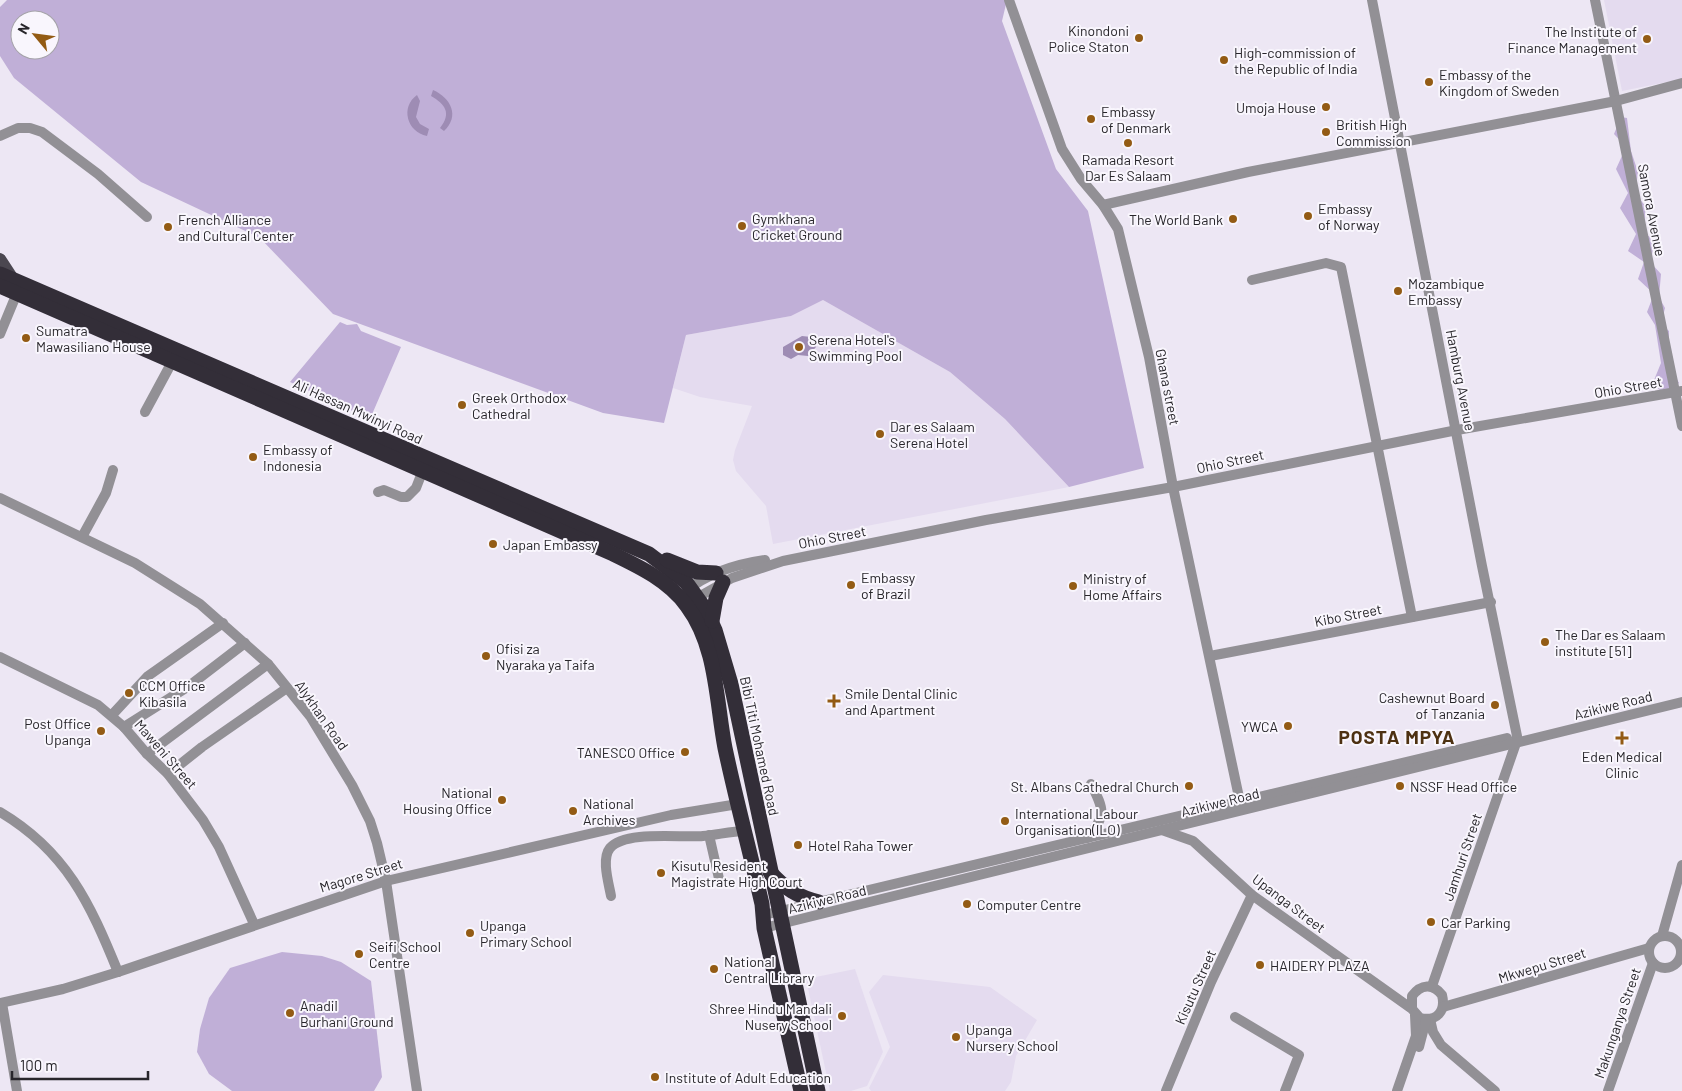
<svg xmlns="http://www.w3.org/2000/svg" width="1682" height="1091" font-family="Barlow,sans-serif">
  <style>
    .built { fill: #e4dbef }
    .green { fill: #c0afd7; fill-rule: evenodd }
    .water { fill: #9e8cb4 }
    .lines { fill: none; stroke-linecap: round; stroke-linejoin: round }
    .minor { stroke: #929095; stroke-width: 10 }
    .major { stroke: #4b4750; stroke-width: 12 }
    .highway { stroke: #332e38; stroke-width: 15 }
    .poi-dot { fill: #935b14; stroke: #f9f6fd; stroke-width: 2 }
    .labels { text-anchor: middle; dominant-baseline: central; stroke-width: 4; stroke-linejoin: round; paint-order: stroke }
    .poi-label { font-size: 14px; fill: #28262b; stroke: #f9f6fd; text-anchor: start }
    .street-label { font-size: 14px; fill: #28262b; stroke: #f9f6fd }
    .district-label { font-size: 19px; font-weight: bold; letter-spacing: 1px; fill: #4d3112; stroke: #f9f6fd }
  </style>
  <rect width="100%" height="100%" fill="#ede7f4"/>
  <g class="built">
    <path d="M1604 0H1682V79L1622 91Z"/>
    <path d="M823 300 950 372 1005 419 1069 487 773 544 766 506 736 471 733 460 735 450 752 406 700 397 673 388 686 335 791 316Z"/>
    <path d="M855 969 883 1052 867 1086 851 1091H830L806 979Z"/>
    <path d="M883 975 990 987 1037 1020 1016 1056 1011 1082 1005 1091H871L869 1088 890 1047 869 992Z"/>
  </g>
  <g class="green">
    <path d="M7 0H1007L1002 21 1056 169 1088 211 1144 468 1069 487 1005 419 950 372 823 300 791 316 686 335 664 423 603 413 333 314 260 238 141 182 14 78 0 56V7ZM20 20H50V50H20Z"/>
    <path d="M1621 117 1627 118 1631 151 1638 172 1635 193 1646 207 1643 233 1654 239 1651 263 1661 274 1659 297 1665 308 1661 324 1669 331V365L1679 383 1665 393 1652 385 1661 363 1655 325 1647 312 1654 294 1638 279 1644 262 1628 251 1636 234 1620 208 1628 193 1616 169 1626 147 1614 134Z"/>
    <path d="M340 322 347 325 357 324 361 331 401 347 370 419 290 382Z"/>
    <path d="M282 952 322 956 341 962 371 981 382 1077 374 1091H232L209 1074 197 1052 200 1029 209 998 230 968Z"/>
  </g>
  <g class="water">
    <path d="M433 90C451 98 460 116 444 131L440 128C452 113 445 104 431 96Z"/>
    <path d="M417 95 420 101 416 117 420 124 429 129 427 136C407 132 400 107 417 95Z"/>
    <path d="M802 336 811 337 816 347 808 356 798 355 791 359 783 355V347Z"/>
  </g>
  <g class="lines">
    <g class="minor">
      <path d="M1009 0 1062 149 1081 179 1103 205 1118 229 1149 357 1173 487 1240 802"/>
      <path d="M1372 0 1482 566 1517 736 1516 743 1432 986"/>
      <path d="M1595 0 1682 426"/>
      <path d="M0 136 18 128H30L42 132 98 174 147 217"/>
      <path d="M1103 205 1248 172 1616 101 1682 83"/>
      <path d="M1252 280 1326 263 1341 267 1412 617"/>
      <path d="M0 334 17 293"/>
      <path d="M145 412 172 362"/>
      <path d="M378 492 384 490 401 497H407L416 488 423 470"/>
      <path d="M0 498 135 563 200 604 268 664 310 716 352 785 370 821 377 843 386 881 417 1091"/>
      <path d="M82 537 106 493 113 470"/>
      <path d="M686 591C708 573 737 564 765 560"/>
      <path d="M693 600 732 578 783 561 986 520 1173 487 1457 430 1682 391"/>
      <path d="M1210 656 1491 602"/>
      <path d="M0 657 98 705 124 727 147 754 168 774 203 820 219 847 254 924"/>
      <path d="M112 715 148 676 223 623"/>
      <path d="M124 727 189 686 245 643"/>
      <path d="M147 754 268 664"/>
      <path d="M168 774 202 747 287 688"/>
      <path d="M0 812C66 851 90 903 118 972"/>
      <path d="M1162 830 1193 841 1252 895 1412 1009 1420 1018C1437 1022 1446 1011 1442 995 1433 983 1421 984 1412 996V1009"/>
      <path d="M709 835 720 883"/>
      <path d="M1087 838C1107 816 1104 809 1091 784"/>
      <path d="M611 896C609 884 601 859 610 848 625 830 682 838 703 836 717 835 731 831 745 831"/>
      <path d="M764 915 1507 738"/>
      <path d="M764 928 1682 702"/>
      <circle cx="1665" cy="952" r="16"/>
      <path d="M1662 936 1682 865"/>
      <path d="M0 1003 63 989 118 972 386 881 671 815 738 804"/>
      <path d="M2 1003 17 1091"/>
      <path d="M1443 1007 1649 948"/>
      <path d="M1235 1017 1299 1055 1285 1091"/>
      <path d="M1430 1019 1433 1032 1441 1045 1495 1091"/>
      <path d="M1419 1047 1426 1020"/>
      <path d="M1166 1091 1211 982 1252 895"/>
      <path d="M1397 1091 1416 1036 1415 1015"/>
      <path d="M1608 1091 1653 963"/>
    </g>
    <path class="major" d="M0 259 15 282"/>
    <g class="highway">
      <path d="M0 274 649 554 686 582 706 610 715 630 731 684 818 1091"/>
      <path d="M0 286 613 554C640 567 669 581 687 606 717 646 716 701 725 748 736 800 750 852 762 904L764 928 801 1091"/>
      <path d="M667 560 697 572 716 573"/>
      <path d="M712 621 716 598 723 582"/>
      <path d="M770 872C784 888 798 897 819 902"/>
    </g>
  </g>
  <g class="poi-dot">
    <circle cx="1139" cy="38" r="5"/>
    <circle cx="1647" cy="39" r="5"/>
    <circle cx="1224" cy="60" r="5"/>
    <circle cx="1429" cy="82" r="5"/>
    <circle cx="1326" cy="107" r="5"/>
    <circle cx="1091" cy="119" r="5"/>
    <circle cx="1326" cy="132" r="5"/>
    <circle cx="1128" cy="143" r="5"/>
    <circle cx="1308" cy="216" r="5"/>
    <circle cx="1233" cy="219" r="5"/>
    <circle cx="742" cy="226" r="5"/>
    <circle cx="168" cy="227" r="5"/>
    <circle cx="1398" cy="291" r="5"/>
    <circle cx="26" cy="338" r="5"/>
    <circle cx="799" cy="347" r="5"/>
    <circle cx="462" cy="405" r="5"/>
    <circle cx="880" cy="434" r="5"/>
    <circle cx="253" cy="457" r="5"/>
    <circle cx="493" cy="544" r="5"/>
    <circle cx="851" cy="585" r="5"/>
    <circle cx="1073" cy="586" r="5"/>
    <circle cx="1545" cy="642" r="5"/>
    <circle cx="486" cy="656" r="5"/>
    <circle cx="129" cy="693" r="5"/>
    <path d="M831.5 693.5h5v5h5v5h-5v5h-5v-5h-5v-5h5z"/>
    <circle cx="1495" cy="705" r="5"/>
    <circle cx="1288" cy="726" r="5"/>
    <circle cx="101" cy="731" r="5"/>
    <path d="M1619.5 730.5h5v5h5v5h-5v5h-5v-5h-5v-5h5z"/>
    <circle cx="685" cy="752" r="5"/>
    <circle cx="1189" cy="786" r="5"/>
    <circle cx="1400" cy="786" r="5"/>
    <circle cx="502" cy="800" r="5"/>
    <circle cx="573" cy="811" r="5"/>
    <circle cx="1005" cy="821" r="5"/>
    <circle cx="798" cy="845" r="5"/>
    <circle cx="661" cy="873" r="5"/>
    <circle cx="967" cy="904" r="5"/>
    <circle cx="1431" cy="922" r="5"/>
    <circle cx="470" cy="933" r="5"/>
    <circle cx="359" cy="954" r="5"/>
    <circle cx="1260" cy="965" r="5"/>
    <circle cx="714" cy="969" r="5"/>
    <circle cx="290" cy="1013" r="5"/>
    <circle cx="842" cy="1016" r="5"/>
    <circle cx="956" cy="1037" r="5"/>
    <circle cx="655" cy="1077" r="5"/>
  </g>
  <g class="labels">
    <g class="poi-label">
      <text x="1129" y="30" text-anchor="end">Kinondoni<tspan x="1129" dy="16">Police Staton</tspan></text>
      <text x="1637" y="31" text-anchor="end">The Institute of<tspan x="1637" dy="16">Finance Management</tspan></text>
      <text x="1234" y="52">High-commission of<tspan x="1234" dy="16">the Republic of India</tspan></text>
      <text x="1439" y="74">Embassy of the<tspan x="1439" dy="16">Kingdom of Sweden</tspan></text>
      <text x="1316" y="107" text-anchor="end">Umoja House</text>
      <text x="1101" y="111">Embassy<tspan x="1101" dy="16">of Denmark</tspan></text>
      <text x="1336" y="124">British High<tspan x="1336" dy="16">Commission</tspan></text>
      <text x="1128" y="159" text-anchor="middle">Ramada Resort<tspan x="1128" dy="16">Dar Es Salaam</tspan></text>
      <text x="1318" y="208">Embassy<tspan x="1318" dy="16">of Norway</tspan></text>
      <text x="752" y="218">Gymkhana<tspan x="752" dy="16">Cricket Ground</tspan></text>
      <text x="178" y="219">French Alliance<tspan x="178" dy="16">and Cultural Center</tspan></text>
      <text x="1223" y="219" text-anchor="end">The World Bank</text>
      <text x="1408" y="283">Mozambique<tspan x="1408" dy="16">Embassy</tspan></text>
      <text x="36" y="330">Sumatra<tspan x="36" dy="16">Mawasiliano House</tspan></text>
      <text x="809" y="339">Serena Hotel's<tspan x="809" dy="16">Swimming Pool</tspan></text>
      <text x="472" y="397">Greek Orthodox<tspan x="472" dy="16">Cathedral</tspan></text>
      <text x="890" y="426">Dar es Salaam<tspan x="890" dy="16">Serena Hotel</tspan></text>
      <text x="263" y="449">Embassy of<tspan x="263" dy="16">Indonesia</tspan></text>
      <text x="503" y="544">Japan Embassy</text>
      <text x="861" y="577">Embassy<tspan x="861" dy="16">of Brazil</tspan></text>
      <text x="1083" y="578">Ministry of<tspan x="1083" dy="16">Home Affairs</tspan></text>
      <text x="1555" y="634">The Dar es Salaam<tspan x="1555" dy="16">institute [51]</tspan></text>
      <text x="496" y="648">Ofisi za<tspan x="496" dy="16">Nyaraka ya Taifa</tspan></text>
      <text x="139" y="685">CCM Office<tspan x="139" dy="16">Kibasila</tspan></text>
      <text x="845" y="693">Smile Dental Clinic<tspan x="845" dy="16">and Apartment</tspan></text>
      <text x="1485" y="697" text-anchor="end">Cashewnut Board<tspan x="1485" dy="16">of Tanzania</tspan></text>
      <text x="91" y="723" text-anchor="end">Post Office<tspan x="91" dy="16">Upanga</tspan></text>
      <text x="1278" y="726" text-anchor="end">YWCA</text>
      <text x="675" y="752" text-anchor="end">TANESCO Office</text>
      <text x="1622" y="756" text-anchor="middle">Eden Medical<tspan x="1622" dy="16">Clinic</tspan></text>
      <text x="1179" y="786" text-anchor="end">St. Albans Cathedral Church</text>
      <text x="1410" y="786">NSSF Head Office</text>
      <text x="492" y="792" text-anchor="end">National<tspan x="492" dy="16">Housing Office</tspan></text>
      <text x="583" y="803">National<tspan x="583" dy="16">Archives</tspan></text>
      <text x="1015" y="813">International Labour<tspan x="1015" dy="16">Organisation(ILO)</tspan></text>
      <text x="808" y="845">Hotel Raha Tower</text>
      <text x="671" y="865">Kisutu Resident<tspan x="671" dy="16">Magistrate High Court</tspan></text>
      <text x="977" y="904">Computer Centre</text>
      <text x="1441" y="922">Car Parking</text>
      <text x="480" y="925">Upanga<tspan x="480" dy="16">Primary School</tspan></text>
      <text x="369" y="946">Seifi School<tspan x="369" dy="16">Centre</tspan></text>
      <text x="724" y="961">National<tspan x="724" dy="16">Central Library</tspan></text>
      <text x="1270" y="965">HAIDERY PLAZA</text>
      <text x="300" y="1005">Anadil<tspan x="300" dy="16">Burhani Ground</tspan></text>
      <text x="832" y="1008" text-anchor="end">Shree Hindu Mandali<tspan x="832" dy="16">Nusery School</tspan></text>
      <text x="966" y="1029">Upanga<tspan x="966" dy="16">Nursery School</tspan></text>
      <text x="665" y="1077">Institute of Adult Education</text>
    </g>
    <g class="street-label">
      <text transform="translate(1652 210) rotate(79)">Samora Avenue</text>
      <text transform="translate(1461 380) rotate(79)">Hamburg Avenue</text>
      <text transform="translate(1168 387) rotate(79)">Ghana street</text>
      <text transform="translate(1628 387) rotate(-10)">Ohio Street</text>
      <text transform="translate(358 411) rotate(24)">Ali Hassan Mwinyi Road</text>
      <text transform="translate(1230 461) rotate(-12)">Ohio Street</text>
      <text transform="translate(832 537) rotate(-11)">Ohio Street</text>
      <text transform="translate(1348 615) rotate(-11)">Kibo Street</text>
      <text transform="translate(1613 705) rotate(-14)">Azikiwe Road</text>
      <text transform="translate(322 715) rotate(55)">Alykhan Road</text>
      <text transform="translate(760 746) rotate(78)">Bibi Titi Mohamed Road</text>
      <text transform="translate(166 754) rotate(49)">Maweni Street</text>
      <text transform="translate(1220 802) rotate(-14)">Azikiwe Road</text>
      <text transform="translate(1462 857) rotate(-71)">Jamhuri Street</text>
      <text transform="translate(361 875) rotate(-17)">Magore Street</text>
      <text transform="translate(827 899) rotate(-14)">Azikiwe Road</text>
      <text transform="translate(1289 903) rotate(37)">Upanga Street</text>
      <text transform="translate(1542 965) rotate(-17)">Mkwepu Street</text>
      <text transform="translate(1195 987) rotate(-66)">Kisutu Street</text>
      <text transform="translate(1617 1023) rotate(-71)">Makunganya Street</text>
    </g>
    <g class="district-label">
      <text x="1397" y="736">POSTA MPYA</text>
    </g>
  </g>
  <g transform="translate(35 35) rotate(299)"><circle r="24" fill="#f9f6fd" stroke="#a5a3a9"/>
  <path d="M0-4L9 19L0 12L-9 19Z" fill="#935b14"/>
  <text y="-8" font-size="14" font-weight="bold" text-anchor="middle" fill="#28262b">N</text>
  </g>
  <path d="M12 1071v8h136v-8" fill="none" stroke="#28262b" stroke-width="2.5"/>
  <text x="20" y="1071" font-size="15" fill="#28262b" stroke="#f9f6fd" stroke-width="4" paint-order="stroke">100 m</text>
</svg>
